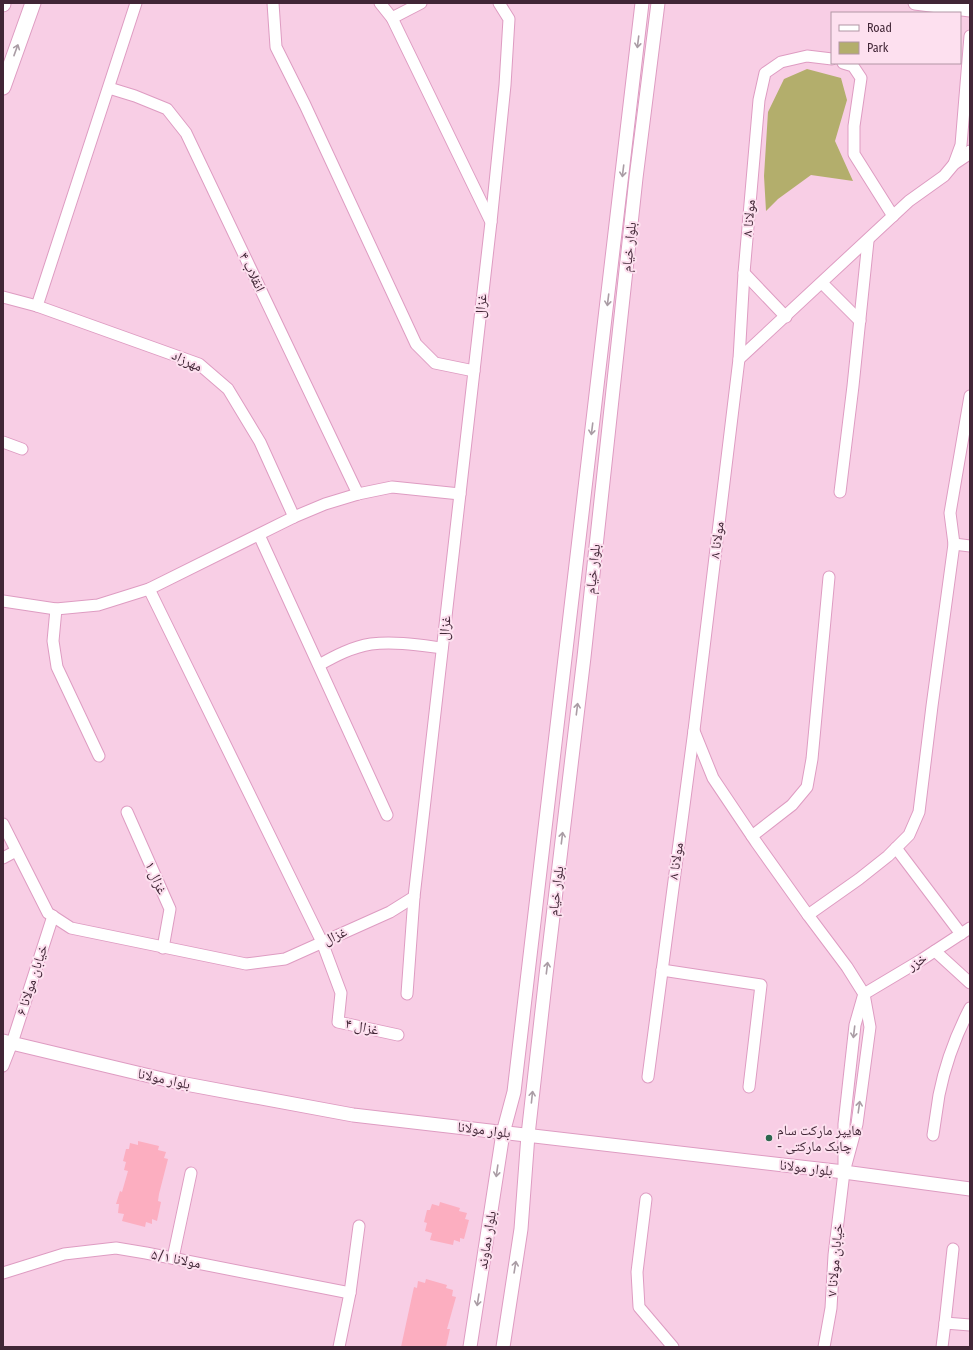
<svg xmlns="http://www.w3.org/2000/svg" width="973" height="1350" font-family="'Fira Sans Condensed','Noto Naskh Arabic',sans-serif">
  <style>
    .green { fill: #b3ae6c }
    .building { fill: #fcaec0 }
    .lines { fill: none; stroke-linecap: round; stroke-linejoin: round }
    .minor-casing { stroke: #de9cc2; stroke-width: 13 }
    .tertiary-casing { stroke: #de9cc2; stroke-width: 15 }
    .secondary-casing { stroke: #de9cc2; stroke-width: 17 }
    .minor { stroke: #fff; stroke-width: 11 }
    .tertiary { stroke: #fff; stroke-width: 13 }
    .secondary { stroke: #fff; stroke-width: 15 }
    .oneway { stroke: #aa9da5 }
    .poi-dot { fill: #2c664e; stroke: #fde0ef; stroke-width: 1.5 }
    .labels { text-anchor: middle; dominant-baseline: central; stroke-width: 4; stroke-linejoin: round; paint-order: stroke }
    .street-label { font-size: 14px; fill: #412636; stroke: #fde0ef }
    .poi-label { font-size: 14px; fill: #412636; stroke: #fde0ef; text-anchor: start }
  </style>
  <rect width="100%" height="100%" fill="#f8cee5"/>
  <path class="green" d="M807 69 841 78 847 100 835 141 853 181 811 175 778 199 766 211 764 176 768 112 784 79Z"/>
  <g class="building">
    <path d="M138 1141 159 1146 158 1150 166 1152 164 1158 168 1159 159 1194 158 1201 161 1202 157 1221 152 1219V1224L146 1222 145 1227 122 1221 124 1214 118 1213 119 1204H116L120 1191 122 1192 128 1171 124 1170 126 1162 123 1161 126 1149H129L130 1143 138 1145Z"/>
    <path d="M440 1202 460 1208 459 1211 467 1213 465 1219 469 1220 464 1239 460 1238V1242L454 1240 453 1245 430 1240 432 1233 425 1231 427 1223 424 1222 427 1210H430L432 1204 439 1206Z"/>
    <path d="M426 1279 447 1285 446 1288 453 1290 452 1296 456 1297 447 1329H450L446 1347H401L414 1287 417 1288 418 1281 425 1283Z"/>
  </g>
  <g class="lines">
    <defs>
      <g id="minor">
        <path d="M273 3 276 47 305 105 416 344 435 363 474 371"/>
        <path d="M392 18 421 3"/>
        <path d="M843 63 853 66 861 78 854 126V154L893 216"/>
        <path d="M109 88 135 96 167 109 186 133 358 494"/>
        <path d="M954 164 961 145 970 36"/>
        <path d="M491 222 505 85 509 19 499 3"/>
        <path d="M744 273 786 317"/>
        <path d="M822 283 860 321"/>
        <path d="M3 297 37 306 199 364 228 389 260 442 294 517"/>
        <path d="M37 306 136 3"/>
        <path d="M739 359 909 201 944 176 954 164 969 154 970 151"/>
        <path d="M3 442 22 449"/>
        <path d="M840 492 853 386 868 241"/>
        <path d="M259 535 387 815"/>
        <path d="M954 544 970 546"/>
        <path d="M149 589 322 942 341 993 338 1022 398 1035"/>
        <path d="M3 601 56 609 98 605 149 589 294 517 325 504 358 494 392 487 460 494"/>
        <path d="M56 609 53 641 57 667 99 756"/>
        <path d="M319 665C335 656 352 647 371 644 394 641 419 645 442 648"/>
        <path d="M694 731 713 778 756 842 808 915 847 967 864 994 870 1027 857 1124 844 1172"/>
        <path d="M127 812 170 909 163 948"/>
        <path d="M3 824 48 913 71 928 246 964 285 959 390 912 414 897 491 222 392 18 380 3"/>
        <path d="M752 836 792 805 807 787 812 759 829 577"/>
        <path d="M896 848 961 934"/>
        <path d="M3 858 16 851"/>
        <path d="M808 915 859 879 888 856 909 835 919 812 932 706 954 544 950 513 970 396"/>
        <path d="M935 951 970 983"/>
        <path d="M662 970 761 985 749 1087"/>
        <path d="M407 994 414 897"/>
        <path d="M864 994 921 960 970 928"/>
        <path d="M3 1066 12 1043 53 916"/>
        <path d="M648 1077 694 730 739 359 744 273 759 100 765 73 781 62 807 56 832 59"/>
        <path d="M933 1135C935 1122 937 1108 939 1095 945 1065 956 1035 970 1008"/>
        <path d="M646 1199 637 1272 639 1307 673 1347"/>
        <path d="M173 1258 191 1173"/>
        <path d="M3 1273 64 1254 116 1248 146 1253 350 1293"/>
        <path d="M945 1323 953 1249"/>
        <path d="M339 1347 350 1293 359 1226"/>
        <path d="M824 1347 831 1308 834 1255 844 1172V1124L855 1025 863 997"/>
        <path d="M942 1347 945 1323 970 1325"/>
      </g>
      <g id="tertiary">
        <path d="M915 3 970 10"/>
        <path d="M3 1041 175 1082 353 1115 844 1172 970 1189"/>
        <path d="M470 1347 503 1133 514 1092 642 3"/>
        <path d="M503 1347 521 1229 528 1135 546 975 584 657 636 178 658 3"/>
      </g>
      <g id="secondary">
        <path d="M3 4V3"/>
        <path d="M3 87 33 3"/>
      </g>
    </defs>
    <use href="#minor" class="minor-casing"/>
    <use href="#tertiary" class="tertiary-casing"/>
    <use href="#secondary" class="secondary-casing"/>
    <use href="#minor" class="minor"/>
    <use href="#tertiary" class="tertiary"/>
    <use href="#secondary" class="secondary"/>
  </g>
  <defs><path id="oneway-shaft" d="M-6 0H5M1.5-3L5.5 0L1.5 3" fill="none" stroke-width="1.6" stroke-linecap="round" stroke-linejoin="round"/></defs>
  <g class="oneway">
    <use href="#oneway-shaft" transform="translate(638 42) rotate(97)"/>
    <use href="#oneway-shaft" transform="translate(16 50) rotate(-70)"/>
    <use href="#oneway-shaft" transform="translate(623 171) rotate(97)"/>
    <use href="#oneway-shaft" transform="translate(608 300) rotate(97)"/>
    <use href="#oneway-shaft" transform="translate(592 429) rotate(97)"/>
    <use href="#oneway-shaft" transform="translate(577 709) rotate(-83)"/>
    <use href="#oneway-shaft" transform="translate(562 838) rotate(-83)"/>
    <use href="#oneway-shaft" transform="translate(547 968) rotate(-83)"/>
    <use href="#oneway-shaft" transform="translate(854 1032) rotate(97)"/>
    <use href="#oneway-shaft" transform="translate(532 1097) rotate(-84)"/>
    <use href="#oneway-shaft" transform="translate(859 1107) rotate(-82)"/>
    <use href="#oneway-shaft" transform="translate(497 1171) rotate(98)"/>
    <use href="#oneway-shaft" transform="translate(515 1267) rotate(-81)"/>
    <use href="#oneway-shaft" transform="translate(478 1300) rotate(99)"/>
  </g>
  <circle class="poi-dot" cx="769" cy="1138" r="4"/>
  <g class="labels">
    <g class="street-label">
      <text transform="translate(749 218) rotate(-85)">مولانا ۸</text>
      <text transform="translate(629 247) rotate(-84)">بلوار خیام</text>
      <text transform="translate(252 272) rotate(64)">انقلاب ۴</text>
      <text transform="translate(481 306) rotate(-84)">غزال</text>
      <text transform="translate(187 361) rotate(25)">مهرزاد</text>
      <text transform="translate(717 540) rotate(-83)">مولانا ۸</text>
      <text transform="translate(593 569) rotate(-84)">بلوار خیام</text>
      <text transform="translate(445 628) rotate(-84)">غزال</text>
      <text transform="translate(676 861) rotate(-82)">مولانا ۸</text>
      <text transform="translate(156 878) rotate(66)">غزال ۱</text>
      <text transform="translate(556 891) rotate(-83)">بلوار خیام</text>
      <text transform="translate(335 936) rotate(-24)">غزال</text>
      <text transform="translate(917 962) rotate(-32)">خزر</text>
      <text transform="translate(32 980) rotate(-72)">خیابان مولانا ۶</text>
      <text transform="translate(362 1027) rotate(12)">غزال ۴</text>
      <text transform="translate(164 1079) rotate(12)">بلوار مولانا</text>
      <text transform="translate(484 1130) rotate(7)">بلوار مولانا</text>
      <text transform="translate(806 1168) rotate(7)">بلوار مولانا</text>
      <text transform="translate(487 1240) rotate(-81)">بلوار دماوند</text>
      <text transform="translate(176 1259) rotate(11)">مولانا ۵/۱</text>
      <text transform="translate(835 1260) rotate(-85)">خیابان مولانا ۷</text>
    </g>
    <g class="poi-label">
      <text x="777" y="1130">هایپر مارکت سام<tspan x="777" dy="16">- چابک مارکتی</tspan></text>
    </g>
  </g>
  <rect width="973" height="1350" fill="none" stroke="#412636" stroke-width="8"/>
  <rect x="831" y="12" width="130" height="52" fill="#fde0ef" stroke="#b296a5"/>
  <rect x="839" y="25" width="20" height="6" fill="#ffffff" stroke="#b296a5"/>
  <text x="867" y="32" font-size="12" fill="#412636">Road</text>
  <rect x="839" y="42" width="20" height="12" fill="#b3ae6c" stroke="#b296a5"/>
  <text x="867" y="52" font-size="12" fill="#412636">Park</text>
</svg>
